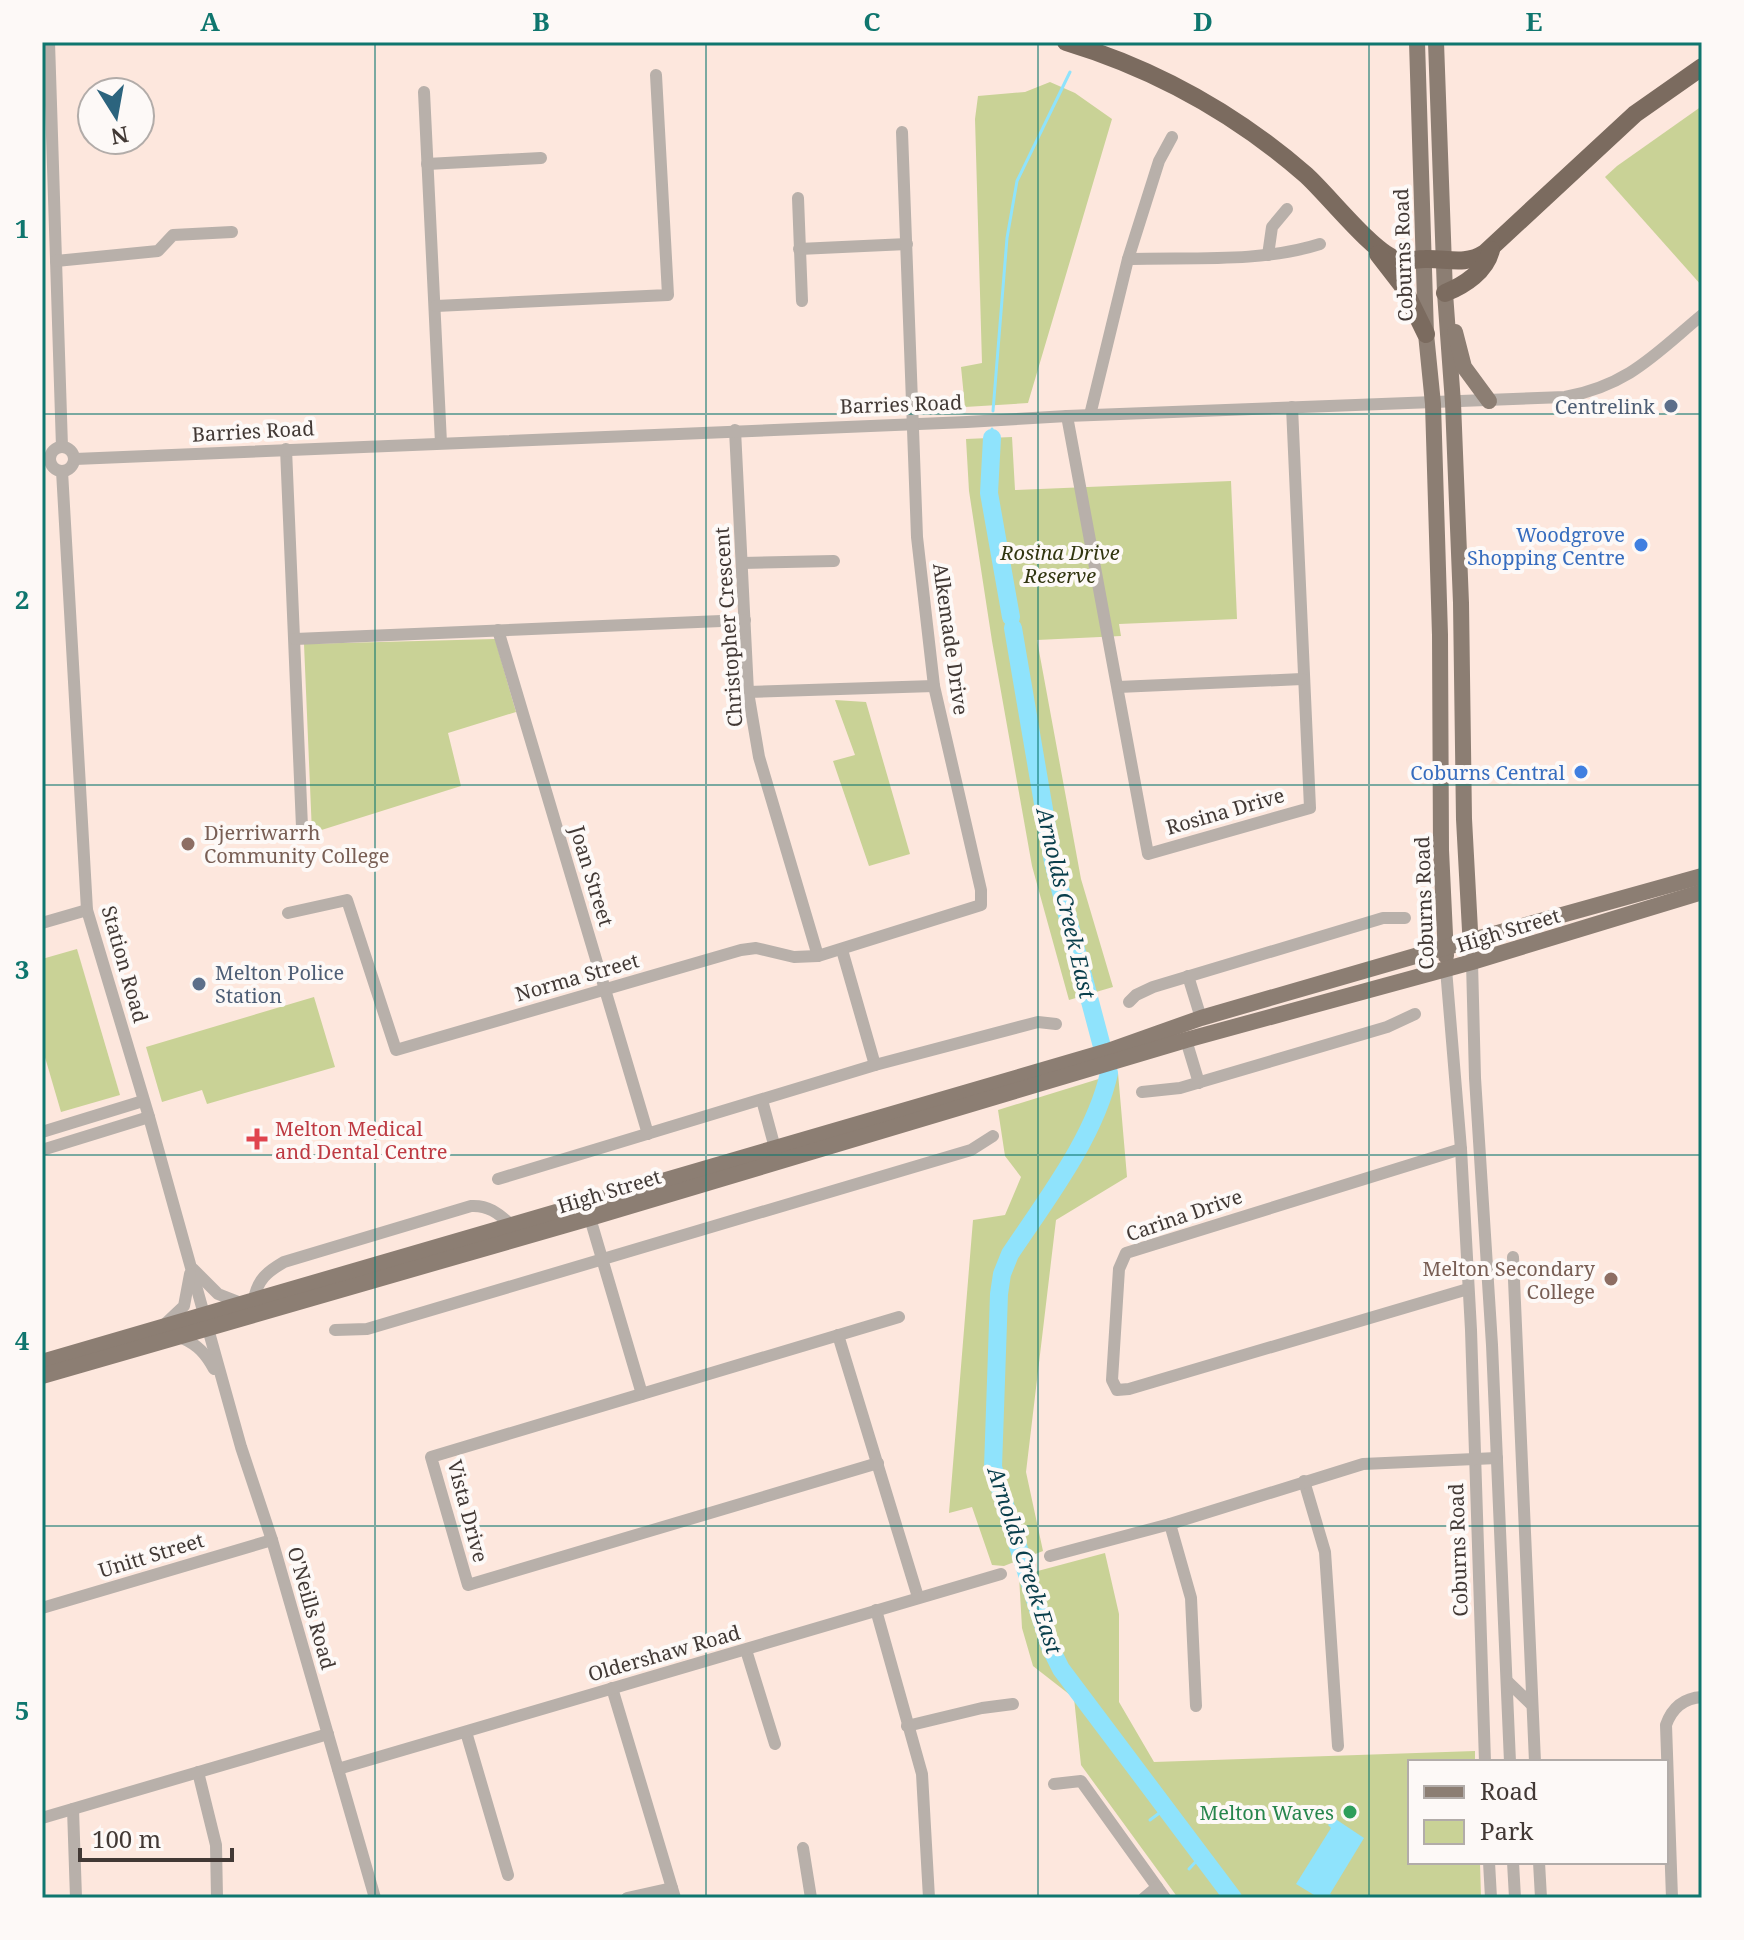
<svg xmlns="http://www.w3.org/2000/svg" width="1744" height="1940" font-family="'Noto Serif',serif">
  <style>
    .green { fill: #c9d296 }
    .water { fill: #8fe3fc }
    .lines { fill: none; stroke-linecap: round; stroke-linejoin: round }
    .stream { stroke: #8fe3fc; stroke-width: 3 }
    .river { stroke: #8fe3fc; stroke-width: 18 }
    .minor { stroke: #b8b0aa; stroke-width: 12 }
    .major { stroke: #8c7e73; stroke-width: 16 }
    .highway { stroke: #7b6b5f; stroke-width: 18 }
    .grid { fill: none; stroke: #0f766e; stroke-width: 2; stroke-opacity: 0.55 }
    .service-dot { fill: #5c6f8a; stroke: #fdf9f7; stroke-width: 3 }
    .shop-dot { fill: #3f7fe0; stroke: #fdf9f7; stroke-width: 3 }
    .education-dot { fill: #8d6e63; stroke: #fdf9f7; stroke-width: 3 }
    .health-dot { fill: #e0444e; stroke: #fdf9f7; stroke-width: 3 }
    .leisure-dot { fill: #2e9e5b; stroke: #fdf9f7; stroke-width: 3 }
    .labels { text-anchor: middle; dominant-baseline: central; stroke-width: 8; stroke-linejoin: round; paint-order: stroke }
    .street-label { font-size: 20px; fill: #423935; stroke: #fdf9f7 }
    .service-label { font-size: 20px; fill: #4e5e75; stroke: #fdf9f7; text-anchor: end }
    .shop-label { font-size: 20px; fill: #366cbe; stroke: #fdf9f7; text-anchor: end }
    .park-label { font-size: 20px; font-style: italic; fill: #313510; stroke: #fdf9f7 }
    .education-label { font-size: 20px; fill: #785e54; stroke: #fdf9f7; text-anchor: start }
    .health-label { font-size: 20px; fill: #be3a42; stroke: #fdf9f7; text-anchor: start }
    .leisure-label { font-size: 20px; fill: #27864d; stroke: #fdf9f7; text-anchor: end }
    .water-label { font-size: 22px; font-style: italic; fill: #093e4b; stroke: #fdf9f7 }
    .neatline { fill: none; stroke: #0f766e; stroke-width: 3 }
    .grid-label { font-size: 26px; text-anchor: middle; font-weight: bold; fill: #0f766e }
  </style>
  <rect width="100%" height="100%" fill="#fde7dd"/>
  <g class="green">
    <path d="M1050 82 1075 93 1112 119 1028 403 965 407 961 367 982 363 975 119 978 96 1025 92Z"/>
    <path d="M1702 106V286L1605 177 1617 166Z"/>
    <path d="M1012 437 1015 490 1231 481 1237 619 1119 624 1121 636 1037 640 1081 879 1113 987 1069 1000 1032 866 992 641 969 491 966 439Z"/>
    <path d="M495 639 516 712 448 733 461 786 312 833 304 644Z"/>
    <path d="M835 700 866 702 910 854 869 866 833 761 855 755Z"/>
    <path d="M77 949 120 1095 61 1112 42 1047V959Z"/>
    <path d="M314 997 335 1067 207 1104 202 1090 162 1102 146 1047Z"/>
    <path d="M1118 1073 1127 1177 1056 1220 1026 1472 1043 1551 1004 1566 992 1565 972 1507 949 1513 973 1220 1005 1215 1021 1177 1005 1156 998 1110Z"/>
    <path d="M1105 1553 1119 1614V1702L1154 1762 1475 1751V1762H1410V1862H1480L1481 1898H1178L1081 1765 1074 1698 1033 1666 1022 1628 1019 1576Z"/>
  </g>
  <path class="water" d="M1334 1818 1364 1838 1330 1894 1334 1896 1319 1898 1296 1884 1331 1828 1328 1825Z"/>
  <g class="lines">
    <g class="stream">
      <path d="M993 411 1007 238 1017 181 1070 72"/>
      <path d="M992 438V429"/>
      <path d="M1150 1820 1166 1808"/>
      <path d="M1189 1869 1201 1856"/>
    </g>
    <g class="river">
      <path d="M992 438 989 493 1011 617"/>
      <path d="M1013 628 1053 862 1109 1073C1095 1137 1046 1200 1010 1254L1002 1274 999 1294 993 1467 1050 1647 1061 1669 1233 1898"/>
    </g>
    <g class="minor">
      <path d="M49 42 62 447"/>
      <path d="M424 92 441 443"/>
      <path d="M427 164 541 158"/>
      <path d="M798 198 802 301"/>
      <path d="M799 249 907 244"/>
      <path d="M1268 255 1272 227 1287 209"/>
      <path d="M1128 259C1189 257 1261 263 1320 244"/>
      <path d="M56 261 158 251 173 235 232 232"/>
      <path d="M436 306 668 295 656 75"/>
      <path d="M1090 415 1128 259 1159 161 1172 137"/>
      <path d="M1067 416 1148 854 1310 808 1292 407"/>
      <path d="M735 430 748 692 759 757 818 956"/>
      <circle cx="62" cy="459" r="12"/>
      <path d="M286 449 302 827"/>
      <path d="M75 459 967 422 1067 416 1565 397C1629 385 1655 354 1702 315"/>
      <path d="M62 471 87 910 149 1117 241 1447 272 1540 375 1898"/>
      <path d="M742 563 834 561"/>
      <path d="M498 630 648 1134"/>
      <path d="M295 639 745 620"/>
      <path d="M1118 687 1302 679"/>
      <path d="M748 692 934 686"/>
      <path d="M288 913 347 900 396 1050 741 950 756 948 794 957 818 956 981 905V890L934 686 917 537 902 132"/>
      <path d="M42 923 87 910"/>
      <path d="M842 950 875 1065"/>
      <path d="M1472 962 1475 1078 1492 1345 1510 1762"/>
      <path d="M1446 969 1461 1149 1471 1330 1485 1762"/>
      <path d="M1188 976 1201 1018"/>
      <path d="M1129 1002 1136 995 1153 987 1383 918H1405"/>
      <path d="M1186 1040 1199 1083"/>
      <path d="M1142 1092 1180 1088 1387 1027 1415 1014"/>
      <path d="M762 1100 775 1148"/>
      <path d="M42 1132 143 1101"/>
      <path d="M1461 1149 1126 1253 1119 1269 1112 1380 1117 1390 1129 1389 1468 1289"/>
      <path d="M42 1150 149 1117"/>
      <path d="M498 1179 875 1065 1038 1022 1056 1024"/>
      <path d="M590 1218 642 1394"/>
      <path d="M1513 1257 1535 1762"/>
      <path d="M193 1269 218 1294 241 1303"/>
      <path d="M254 1299C258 1279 267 1272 284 1262L471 1206C488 1205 498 1213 510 1224"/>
      <path d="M166 1323 184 1306 190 1274"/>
      <path d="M335 1330 367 1329 971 1150 993 1136"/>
      <path d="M838 1335 918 1597"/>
      <path d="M182 1338C198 1345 206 1354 214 1369"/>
      <path d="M878 1463 468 1585 431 1457 899 1317"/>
      <path d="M1304 1481 1325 1552 1338 1746"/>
      <path d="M1170 1524 1191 1598 1196 1706"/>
      <path d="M1050 1556 1170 1524 1363 1464 1497 1458"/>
      <path d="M42 1608 272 1540"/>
      <path d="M876 1610 922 1774 929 1898"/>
      <path d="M746 1650 775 1744"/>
      <path d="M1507 1681 1532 1705"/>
      <path d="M612 1688 675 1898"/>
      <path d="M907 1726 982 1708 1013 1704"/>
      <path d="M466 1732 508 1875"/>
      <path d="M338 1769 1001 1574"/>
      <path d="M198 1772 216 1845 217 1898"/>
      <path d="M1054 1784 1081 1781 1165 1898"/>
      <path d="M73 1809 76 1898"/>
      <path d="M42 1818 328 1734"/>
      <path d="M803 1848 811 1898"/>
      <path d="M1489 1862 1491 1898"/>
      <path d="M1513 1862 1515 1898"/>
      <path d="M1539 1862 1541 1898"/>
      <path d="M627 1898 672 1888"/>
      <path d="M1144 1898 1157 1887"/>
      <path d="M1672 1898 1666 1725C1672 1708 1684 1698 1702 1697"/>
    </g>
    <g class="major">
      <path d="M1417 42 1426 334 1433 404 1440 635 1441 850 1446 956"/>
      <path d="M1436 42 1445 293 1453 403 1461 603 1464 819 1471 949"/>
      <path d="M1455 332 1464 367 1489 401"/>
      <path d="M42 1362 1108 1051 1201 1018 1429 952 1702 876"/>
      <path d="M42 1376 590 1218 1186 1040 1472 962 1702 892"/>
    </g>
    <g class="highway">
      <path d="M1066 42C1155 69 1236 114 1306 175 1328 195 1371 250 1395 259 1405 263 1414 259 1425 259 1446 258 1465 266 1485 253L1635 114 1702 67"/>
      <path d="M1378 254 1402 285 1426 334"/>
      <path d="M1445 293C1465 285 1486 271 1491 250"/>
    </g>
  </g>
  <path class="grid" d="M375 42V1898M706 42V1898M1038 42V1898M1369 42V1898M42 414H1702M42 785H1702M42 1155H1702M42 1526H1702"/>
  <g class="service-dot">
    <circle cx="1671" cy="406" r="8"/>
    <circle cx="199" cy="984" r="8"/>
  </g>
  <g class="shop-dot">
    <circle cx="1641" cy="545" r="8"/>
    <circle cx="1581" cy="772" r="8"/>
  </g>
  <g class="education-dot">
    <circle cx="188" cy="844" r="8"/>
    <circle cx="1611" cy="1279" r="8"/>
  </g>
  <path class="health-dot" d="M253 1127h8v8h8v8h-8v8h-8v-8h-8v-8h8z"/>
  <circle class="leisure-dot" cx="1350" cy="1812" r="8"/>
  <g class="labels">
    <g class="street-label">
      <text transform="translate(1403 255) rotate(-92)">Coburns Road</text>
      <text transform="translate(901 404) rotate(-2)">Barries Road</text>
      <text transform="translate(253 431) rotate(-3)">Barries Road</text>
      <text transform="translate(728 627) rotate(-94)">Christopher Crescent</text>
      <text transform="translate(951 639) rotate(82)">Alkemade Drive</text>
      <text transform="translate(1225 811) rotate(-16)">Rosina Drive</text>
      <text transform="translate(592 876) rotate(73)">Joan Street</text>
      <text transform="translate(1424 903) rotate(-92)">Coburns Road</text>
      <text transform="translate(1508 930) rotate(-17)">High Street</text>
      <text transform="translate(125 964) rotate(74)">Station Road</text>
      <text transform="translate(577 977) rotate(-16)">Norma Street</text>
      <text transform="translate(609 1191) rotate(-17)">High Street</text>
      <text transform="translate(1184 1215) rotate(-19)">Carina Drive</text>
      <text transform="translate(468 1511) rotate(75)">Vista Drive</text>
      <text transform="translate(1458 1550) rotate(-92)">Coburns Road</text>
      <text transform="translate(151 1555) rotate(-17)">Unitt Street</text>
      <text transform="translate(312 1608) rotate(74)">O'Neills Road</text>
      <text transform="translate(664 1653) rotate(-16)">Oldershaw Road</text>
    </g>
    <g class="service-label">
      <text x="1655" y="406">Centrelink</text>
      <text x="215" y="972" text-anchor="start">Melton Police<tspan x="215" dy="23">Station</tspan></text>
    </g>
    <g class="shop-label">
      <text x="1625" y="534">Woodgrove<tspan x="1625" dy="23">Shopping Centre</tspan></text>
      <text x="1565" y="772">Coburns Central</text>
    </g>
    <g class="park-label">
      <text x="1060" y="552">Rosina Drive<tspan x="1060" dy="23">Reserve</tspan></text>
    </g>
    <g class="education-label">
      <text x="204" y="832">Djerriwarrh<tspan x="204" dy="23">Community College</tspan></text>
      <text x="1595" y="1268" text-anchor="end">Melton Secondary<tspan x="1595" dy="23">College</tspan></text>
    </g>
    <g class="health-label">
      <text x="275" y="1128">Melton Medical<tspan x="275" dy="23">and Dental Centre</tspan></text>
    </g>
    <g class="leisure-label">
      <text x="1334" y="1812">Melton Waves</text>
    </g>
    <g class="water-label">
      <text transform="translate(1067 903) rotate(77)">Arnolds Creek East</text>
      <text transform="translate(1026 1560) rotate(72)">Arnolds Creek East</text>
    </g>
  </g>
  <rect width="1744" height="1940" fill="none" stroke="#fdf9f7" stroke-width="88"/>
  <rect x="1408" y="1760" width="260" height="104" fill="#fdf9f7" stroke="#b2aca9" stroke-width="2"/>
  <rect x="1424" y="1786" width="40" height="12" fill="#8c7e73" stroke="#b2aca9" stroke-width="2"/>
  <text x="1480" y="1800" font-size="24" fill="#423935">Road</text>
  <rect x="1424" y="1820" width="40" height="24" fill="#c9d296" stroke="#b2aca9" stroke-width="2"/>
  <text x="1480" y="1840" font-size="24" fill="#423935">Park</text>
  <g transform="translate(116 116) rotate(169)"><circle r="38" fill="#fdf9f7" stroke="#b2aca9" stroke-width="2"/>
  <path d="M0-6L14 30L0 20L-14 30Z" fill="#2c647e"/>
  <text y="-12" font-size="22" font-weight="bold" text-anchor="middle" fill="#423935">N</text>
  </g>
  <path d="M80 1848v12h152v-12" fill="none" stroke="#423935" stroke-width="4"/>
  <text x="92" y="1848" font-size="24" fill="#423935" stroke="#fdf9f7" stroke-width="6" paint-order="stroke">100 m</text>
  <rect x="44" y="44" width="1656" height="1852" class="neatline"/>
  <g class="grid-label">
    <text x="210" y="31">A</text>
    <text x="541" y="31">B</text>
    <text x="872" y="31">C</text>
    <text x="1203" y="31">D</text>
    <text x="1534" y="31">E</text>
    <text x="22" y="238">1</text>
    <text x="22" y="609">2</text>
    <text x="22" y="979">3</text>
    <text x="22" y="1350">4</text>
    <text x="22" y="1720">5</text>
  </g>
</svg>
